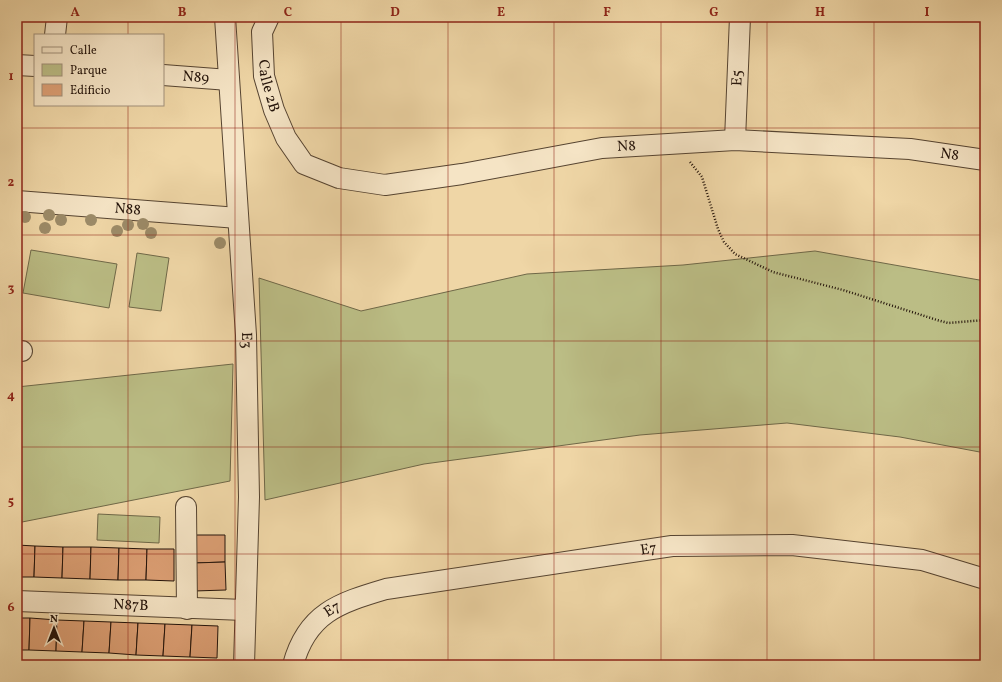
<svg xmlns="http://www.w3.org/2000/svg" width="1002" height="682" font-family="Vollkorn,serif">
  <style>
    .green { fill: #bbbd85; stroke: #6f6848 }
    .building { fill: #dc9f74; stroke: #23130a }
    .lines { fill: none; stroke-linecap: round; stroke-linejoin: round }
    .minor-casing { stroke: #564431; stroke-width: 22 }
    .path { stroke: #23130a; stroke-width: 2.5; stroke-dasharray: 1 2; stroke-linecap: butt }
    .minor { stroke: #f5e4c5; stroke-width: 20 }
    .tree { fill: #9c8b68 }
    .grid { fill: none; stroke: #8f2418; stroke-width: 1; stroke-opacity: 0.55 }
    .labels { text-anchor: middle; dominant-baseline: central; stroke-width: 3.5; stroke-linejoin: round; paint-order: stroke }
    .street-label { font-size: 15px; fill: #23130a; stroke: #f5e4c5 }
    .neatline { fill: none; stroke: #8f2418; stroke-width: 1.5 }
    .grid-label { font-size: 13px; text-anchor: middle; font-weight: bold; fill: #8f2418 }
  </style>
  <rect width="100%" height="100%" fill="#efd6a6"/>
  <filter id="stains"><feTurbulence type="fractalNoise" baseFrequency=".005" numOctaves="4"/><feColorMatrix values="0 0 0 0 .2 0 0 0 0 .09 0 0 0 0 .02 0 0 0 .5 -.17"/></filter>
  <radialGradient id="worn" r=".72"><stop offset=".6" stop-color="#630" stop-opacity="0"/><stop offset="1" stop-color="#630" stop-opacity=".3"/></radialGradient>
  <g class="green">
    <path d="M31 250 117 264 109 308 23 293Z"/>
    <path d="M815 251 985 281V453L900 437 787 423 640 435 424 464 265 500 259 278 361 311 527 274 683 265Z"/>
    <path d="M137 253 169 258 161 311 129 307Z"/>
    <path d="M233 364 230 481 17 523V387Z"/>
    <path d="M98 514 160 517 159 543 97 540Z"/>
  </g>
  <g class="building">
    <path d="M193 535H225V562L193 563Z"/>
    <path d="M17 545 35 546 34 577H17Z"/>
    <path d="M35 546 63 547 62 578 34 577Z"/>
    <path d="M63 547H91L90 579 62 578Z"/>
    <path d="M91 547 119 548 118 580 90 579Z"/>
    <path d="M119 548 147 549 146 580H118Z"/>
    <path d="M147 549H174V581L146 580Z"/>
    <path d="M225 562 226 590 194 591 193 563Z"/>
    <path d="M17 618H30L29 650H17Z"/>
    <path d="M30 618 57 620 56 651 29 650Z"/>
    <path d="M57 620 84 621 82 652 56 651Z"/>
    <path d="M84 621 111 622 109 653 82 652Z"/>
    <path d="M111 622 138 623 136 655 109 653Z"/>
    <path d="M138 623 165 624 163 656 136 655Z"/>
    <path d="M165 624 192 625 190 657 163 656Z"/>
    <path d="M192 625 218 626 217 658 190 657Z"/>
  </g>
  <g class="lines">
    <defs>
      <g id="minor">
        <path id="s1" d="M225 17 246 335 249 497 244 665"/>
        <path id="s2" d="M269 17 262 32 264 76 274 110 286 138 304 164 339 178 385 185 462 174 602 148 735 140 910 149 985 160"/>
        <path d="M55 35 57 17"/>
        <path d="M17 65 35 66"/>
        <path id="s3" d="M163 75 229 80"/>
        <path id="s4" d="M735 140 740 17"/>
        <path id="s5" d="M17 201 238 218"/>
        <path d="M17 351H22"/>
        <path d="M186 507 187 609"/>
        <path id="s6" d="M17 601 244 610"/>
        <path id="s7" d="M293 665C307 613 339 603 386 589L672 546 792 545 922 560 985 579"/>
      </g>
    </defs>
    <use href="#minor" class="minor-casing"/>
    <path class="path" d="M690 162 702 177 718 229 724 242 735 254 773 272 843 290 937 320 948 323 985 320"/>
    <use href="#minor" class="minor"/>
  </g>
  <g class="tree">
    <circle cx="49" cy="215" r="6"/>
    <circle cx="25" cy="217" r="6"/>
    <circle cx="61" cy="220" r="6"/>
    <circle cx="91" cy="220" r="6"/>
    <circle cx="143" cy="224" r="6"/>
    <circle cx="128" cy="225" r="6"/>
    <circle cx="45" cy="228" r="6"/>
    <circle cx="117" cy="231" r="6"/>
    <circle cx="151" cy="233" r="6"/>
    <circle cx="220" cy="243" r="6"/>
  </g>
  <path class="grid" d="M128 17V35M235 17V665M341 17V665M448 17V665M554 17V665M661 17V665M767 17V665M874 17V665M128 105V665M17 128H985M17 235H985M17 341H985M17 447H985M17 554H985"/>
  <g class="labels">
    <g class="street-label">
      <text stroke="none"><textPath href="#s3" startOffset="33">N89</textPath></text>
      <text stroke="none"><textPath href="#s4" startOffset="62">E5</textPath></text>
      <text stroke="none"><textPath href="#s2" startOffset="71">Calle 2B</textPath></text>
      <text stroke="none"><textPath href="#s2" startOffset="487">N8</textPath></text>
      <text stroke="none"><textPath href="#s2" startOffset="811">N8</textPath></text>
      <text stroke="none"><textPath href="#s5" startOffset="111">N88</textPath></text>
      <text stroke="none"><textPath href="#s1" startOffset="324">E3</textPath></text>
      <text stroke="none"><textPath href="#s7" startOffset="393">E7</textPath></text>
      <text stroke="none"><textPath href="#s6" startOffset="114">N87B</textPath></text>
      <text stroke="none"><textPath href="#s7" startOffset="70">E7</textPath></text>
    </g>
  </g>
  <rect width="1002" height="682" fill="none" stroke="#efd6a6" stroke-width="44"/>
  <rect x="34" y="34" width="130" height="72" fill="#f5e4c5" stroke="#a1907a"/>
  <rect x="42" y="47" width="20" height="6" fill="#f5e4c5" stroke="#a1907a"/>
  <text x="70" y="54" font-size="12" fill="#23130a">Calle</text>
  <rect x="42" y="64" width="20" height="12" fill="#bbbd85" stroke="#a1907a"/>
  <text x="70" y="74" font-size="12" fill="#23130a">Parque</text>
  <rect x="42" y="84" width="20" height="12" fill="#dc9f74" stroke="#a1907a"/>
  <text x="70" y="94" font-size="12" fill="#23130a">Edificio</text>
  <g transform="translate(54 628)" stroke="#f5e4c5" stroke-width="3" paint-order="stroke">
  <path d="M0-3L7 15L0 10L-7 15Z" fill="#23130a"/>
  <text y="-6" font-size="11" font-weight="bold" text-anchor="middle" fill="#23130a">N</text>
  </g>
  <rect x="22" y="22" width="958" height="638" class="neatline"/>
  <g class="grid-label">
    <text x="75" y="16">A</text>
    <text x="182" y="16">B</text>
    <text x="288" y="16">C</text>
    <text x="395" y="16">D</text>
    <text x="501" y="16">E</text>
    <text x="607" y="16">F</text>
    <text x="714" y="16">G</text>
    <text x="820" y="16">H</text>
    <text x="927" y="16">I</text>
    <text x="11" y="80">1</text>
    <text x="11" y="186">2</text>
    <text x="11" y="292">3</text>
    <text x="11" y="399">4</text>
    <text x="11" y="505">5</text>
    <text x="11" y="611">6</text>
  </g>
  <rect width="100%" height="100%" filter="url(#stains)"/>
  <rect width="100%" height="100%" fill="url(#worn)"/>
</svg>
